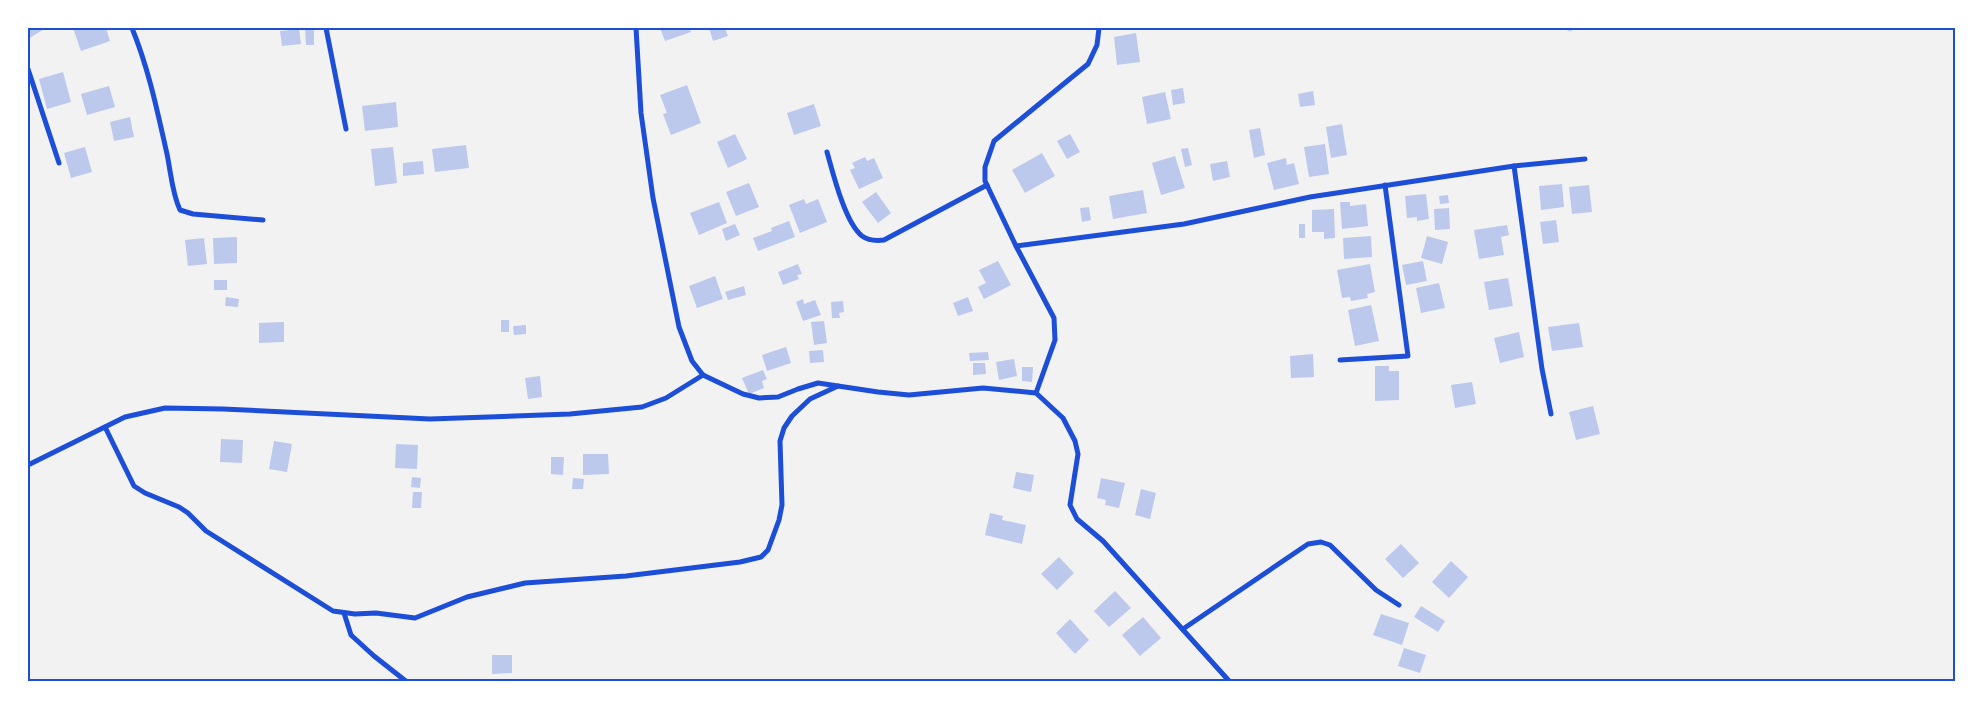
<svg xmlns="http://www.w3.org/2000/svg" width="1983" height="709" font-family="Manrope,sans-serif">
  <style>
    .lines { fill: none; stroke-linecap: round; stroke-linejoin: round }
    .stream { stroke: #bfd3fe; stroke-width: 5 }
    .building { fill: #bdc9ec }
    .minor { stroke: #1d4ed8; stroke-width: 5 }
    .neatline { fill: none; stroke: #1d4ed8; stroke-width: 2 }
  </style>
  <rect width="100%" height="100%" fill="#f2f2f2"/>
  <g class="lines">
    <path class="stream" d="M1568 28 1570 29"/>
  </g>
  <g class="building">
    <path d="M28 28H46L28 39Z"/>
    <path d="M73 28H106L110 41 81 51Z"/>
    <path d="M305 28H314V45H306Z"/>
    <path d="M660 28H689L691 32 665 41Z"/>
    <path d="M709 28H725L728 36 713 41Z"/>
    <path d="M299 29 301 44 282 46 280 31Z"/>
    <path d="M1136 33 1140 62 1117 65 1114 37Z"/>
    <path d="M63 72 71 102 47 109 39 79Z"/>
    <path d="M687 85 701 123 671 135 663 114 667 113 660 95Z"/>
    <path d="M109 86 115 107 87 115 81 94Z"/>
    <path d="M1183 88 1185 103 1173 105 1171 90Z"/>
    <path d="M1313 91 1315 105 1300 107 1298 94Z"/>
    <path d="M1165 92 1171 119 1147 124 1142 97Z"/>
    <path d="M396 102 398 127 365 131 362 106Z"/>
    <path d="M814 104 821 126 794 135 787 113Z"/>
    <path d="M130 117 134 137 114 141 110 122Z"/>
    <path d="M1342 124 1347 155 1331 158 1326 127Z"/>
    <path d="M1260 128 1265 155 1254 158 1249 130Z"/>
    <path d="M735 134 747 159 728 168 717 142Z"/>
    <path d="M1070 134 1080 152 1067 159 1057 141Z"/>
    <path d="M1325 144 1329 174 1309 177 1304 147Z"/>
    <path d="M466 145 469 168 435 172 432 149Z"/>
    <path d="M85 147 92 172 71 178 64 153Z"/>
    <path d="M393 147 397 183 375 186 371 149Z"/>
    <path d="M1188 148 1192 165 1185 167 1181 149Z"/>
    <path d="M1042 153 1055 176 1025 193 1012 170Z"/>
    <path d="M1175 156 1185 188 1161 195 1152 163Z"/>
    <path d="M865 157 867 161 874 158 883 178 859 189 850 170 855 168 852 163Z"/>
    <path d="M1286 158 1287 165 1294 163 1299 184 1274 190 1267 163Z"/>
    <path d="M423 161 424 174 403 176V163Z"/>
    <path d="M1227 161 1230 177 1213 181 1210 164Z"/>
    <path d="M749 183 759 207 736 216 726 192Z"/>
    <path d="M1562 184 1564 207 1541 210 1539 186Z"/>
    <path d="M1589 185 1592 212 1572 214 1569 187Z"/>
    <path d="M1143 190 1147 213 1113 219 1109 196Z"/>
    <path d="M876 192 891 213 878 223 862 202Z"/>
    <path d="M1426 194 1429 219 1417 221V217L1407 218 1405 196Z"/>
    <path d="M1448 195 1449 203 1440 204 1439 196Z"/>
    <path d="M804 199 806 204 818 199 827 222 800 233 789 205Z"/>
    <path d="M719 202 727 223 699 235 690 213Z"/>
    <path d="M1340 202H1350V206L1366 204 1368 226 1342 229Z"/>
    <path d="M1089 207 1091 220 1082 222 1080 208Z"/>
    <path d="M1449 208 1450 229 1435 230 1434 209Z"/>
    <path d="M1334 209 1335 238 1324 239V232H1312V210Z"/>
    <path d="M1556 220 1559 242 1543 244 1540 222Z"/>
    <path d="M789 221 795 237 758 251 753 238 772 231 771 228Z"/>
    <path d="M735 224 740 235 726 241 722 229Z"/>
    <rect x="1299" y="224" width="6" height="14"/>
    <path d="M1507 225 1509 235 1501 237 1504 255 1479 259 1474 230Z"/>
    <path d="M1371 236 1372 257 1344 259 1343 238Z"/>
    <path d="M1427 236 1448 242 1442 264 1421 258Z"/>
    <path d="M237 237V263L214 264 213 238Z"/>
    <path d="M204 238 207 264 188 266 185 240Z"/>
    <path d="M998 261 1011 285 984 299 978 287 986 283 979 270Z"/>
    <path d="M1423 261 1427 281 1406 285 1402 265Z"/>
    <path d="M798 264 802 274 797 275 799 279 783 285 778 272Z"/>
    <path d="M1370 264 1375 292 1367 294 1368 298 1351 301 1350 297 1342 298 1337 270Z"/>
    <path d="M715 276 723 299 697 308 689 286Z"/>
    <path d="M1508 278 1513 306 1489 310 1484 282Z"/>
    <rect x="214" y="280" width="13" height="10"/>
    <path d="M1439 283 1445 308 1421 313 1416 288Z"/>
    <path d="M744 286 746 295 728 300 725 292Z"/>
    <path d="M226 297 239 299 238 307 225 306Z"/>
    <path d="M968 297 973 311 958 316 953 303Z"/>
    <path d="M803 299 804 304 815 300 821 315 803 321 796 302Z"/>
    <path d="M843 301 844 312 839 313 840 318H832L831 302Z"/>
    <path d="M1371 305 1379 341 1355 346 1348 310Z"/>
    <rect x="501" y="320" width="8" height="12"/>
    <path d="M824 321 827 343 814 345 811 322Z"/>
    <path d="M284 322V342L259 343V323Z"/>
    <path d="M1579 323 1583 347 1552 351 1548 327Z"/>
    <path d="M526 325V334L514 335 513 326Z"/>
    <path d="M1519 332 1524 357 1500 363 1494 338Z"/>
    <path d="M786 347 791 363 767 371 762 355Z"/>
    <path d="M823 350 824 362 810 363 809 351Z"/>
    <path d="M988 352 989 360 970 361 969 353Z"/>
    <path d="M1313 354 1314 377 1291 378 1290 356Z"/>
    <path d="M1014 359 1017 376 999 380 996 362Z"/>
    <path d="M973 363H985L986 374 973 375Z"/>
    <path d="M1375 366H1389V371H1399V400L1375 401Z"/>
    <path d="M1022 367H1033L1032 382 1022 381Z"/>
    <path d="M763 370 767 379 762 381 764 388 749 394 742 378Z"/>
    <path d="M540 376 542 397 528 399 525 378Z"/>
    <path d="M1472 382 1476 404 1455 408 1451 385Z"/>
    <path d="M1593 406 1600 434 1576 440 1569 412Z"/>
    <path d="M221 439 243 440 242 463 220 462Z"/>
    <path d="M274 441 292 444 287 472 269 469Z"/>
    <path d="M396 444 418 445 417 469 395 468Z"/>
    <path d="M583 454H608L609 474 583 475Z"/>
    <path d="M551 457H564L563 475 551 474Z"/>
    <path d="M1016 472 1034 475 1031 492 1013 488Z"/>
    <path d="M412 477 421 478 420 488 411 487Z"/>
    <path d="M573 478 584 479 583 489H572Z"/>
    <path d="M1101 478 1125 483 1119 508 1105 505 1106 500 1097 498Z"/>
    <path d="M1141 489 1156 493 1150 519 1135 515Z"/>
    <path d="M413 492H422L421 508H412Z"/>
    <path d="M990 513 1003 516 1002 520 1026 525 1022 544 985 535Z"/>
    <path d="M1401 544 1419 563 1403 578 1385 559Z"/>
    <path d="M1059 557 1074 573 1057 590 1041 574Z"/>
    <path d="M1451 561 1468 577 1449 598 1432 582Z"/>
    <path d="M1115 591 1131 608 1109 627 1094 611Z"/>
    <path d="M1421 606 1445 621 1438 632 1414 617Z"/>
    <path d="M1381 614 1409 623 1402 645 1373 635Z"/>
    <path d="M1143 617 1161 638 1140 656 1122 635Z"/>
    <path d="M1070 619 1089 640 1075 654 1056 633Z"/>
    <path d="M1404 648 1426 655 1420 673 1398 666Z"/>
    <path d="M492 655H512V673L492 674Z"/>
  </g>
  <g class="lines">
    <g class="minor">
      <path d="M132 28C149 70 157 110 167 154 171 173 172 193 180 210L193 214 263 220"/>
      <path d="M326 28 346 129"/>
      <path d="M636 28 641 113 653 198 679 327 692 361 703 375 743 394 759 398 778 397 798 389 818 383 878 392 909 395 983 388 1036 393 1063 418 1075 441 1078 454 1070 505 1077 519 1103 541 1230 682"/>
      <path d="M28 69 59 163"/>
      <path d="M827 152C833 173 845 223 862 236 869 241 876 241 884 240L987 185"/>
      <path d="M1514 166 1542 369 1551 414"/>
      <path d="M1016 246 1184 224 1310 197 1514 166 1585 159"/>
      <path d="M1340 360 1408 356 1385 185"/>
      <path d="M1036 393 1055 340 1054 318 1016 246 985 181V167L994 141 1088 64 1097 45 1099 28"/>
      <path d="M105 427 134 486 145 493 179 507 188 513 206 531 333 611 355 614 376 613 415 618 467 597 525 583 626 576 740 562 761 557 768 550 779 520 782 505 780 441 784 428 792 416 810 399 838 386"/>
      <path d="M28 465 125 417 165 408 223 409 430 419 570 414 642 407 666 398 703 375"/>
      <path d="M344 613 351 635 374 656 407 682"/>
      <path d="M1183 629 1308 544 1321 542 1330 545 1376 590 1399 605"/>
    </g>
  </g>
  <rect width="1983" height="709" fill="none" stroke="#ffffff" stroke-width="58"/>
  <rect x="29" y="29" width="1925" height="651" class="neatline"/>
</svg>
